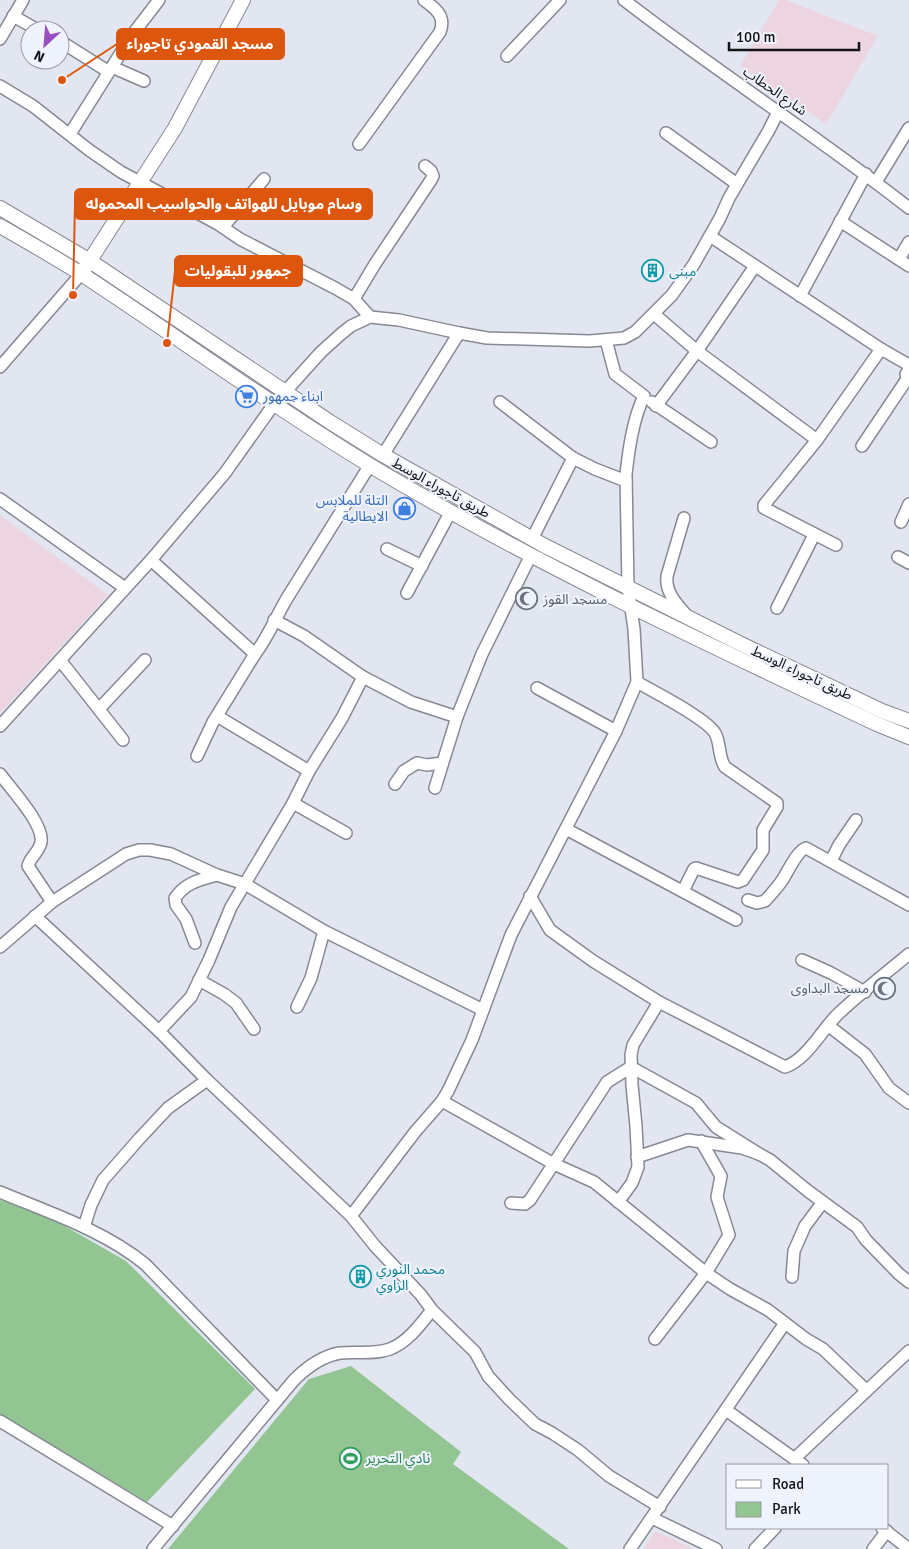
<svg xmlns="http://www.w3.org/2000/svg" width="909" height="1549" font-family="Signika,'Noto Sans Arabic',sans-serif">
  <style>
    .education { fill: #ecd5e1 }
    .green { fill: #93c593 }
    .lines { fill: none; stroke-linecap: round; stroke-linejoin: round }
    .minor-casing { stroke: #868993; stroke-width: 14 }
    .major-casing { stroke: #868993; stroke-width: 16 }
    .minor { stroke: #fff; stroke-width: 11 }
    .major { stroke: #fff; stroke-width: 14 }
    .labels { text-anchor: middle; dominant-baseline: central; stroke-width: 4; stroke-linejoin: round; paint-order: stroke }
    .street-label { font-size: 14px; fill: #121317; stroke: #eff3fe }
    .culture-label { font-size: 14px; fill: #0d838f; stroke: #eff3fe; text-anchor: start }
    .shop-label { font-size: 14px; fill: #366cbe; stroke: #eff3fe; text-anchor: start }
    .worship-label { font-size: 14px; fill: #5b616d; stroke: #eff3fe; text-anchor: start }
    .leisure-label { font-size: 14px; fill: #27864d; stroke: #eff3fe; text-anchor: start }
    .leader { fill: none; stroke: #dd560d; stroke-width: 2 }
    .callout-dot { fill: #dd560d; stroke: #eff3fe; stroke-width: 2 }
    .callout { fill: #dd560d; stroke: #dd560d; stroke-width: 2 }
    .callout-label { font-size: 15px; text-anchor: middle; font-weight: bold; fill: #fff }
  </style>
  <rect width="100%" height="100%" fill="#e2e6f0"/>
  <g class="education">
    <path d="M779 0H786L878 36 826 124 740 66Z"/>
    <path d="M0 515 108 595 0 713Z"/>
    <path d="M655 1531 694 1549H644Z"/>
  </g>
  <g class="green">
    <path d="M0 1200 13 1203 63 1225 126 1261 255 1389 147 1502 0 1414Z"/>
    <path d="M351 1366 461 1452 453 1464 569 1549H168L309 1379Z"/>
  </g>
  <g class="lines">
    <defs>
      <g id="minor">
        <path d="M624 0C717 72 816 135 909 208"/>
        <path d="M13 16 38 30"/>
        <path d="M0 39 23 0"/>
        <path d="M60 41 109 72"/>
        <path d="M507 56 560 0"/>
        <path d="M112 67 144 81"/>
        <path d="M0 86 33 106 89 150 121 172 218 224 240 239 335 288 354 299 370 317"/>
        <path d="M666 133 737 184"/>
        <path d="M70 134 132 35 159 0"/>
        <path d="M359 144 440 32C446 16 436 9 424 0"/>
        <path d="M876 182 909 128"/>
        <path d="M840 221 909 266"/>
        <path d="M223 227 264 179"/>
        <path d="M710 236 881 349 909 365"/>
        <path d="M899 259 909 242"/>
        <path d="M800 296 866 174"/>
        <path d="M354 299 375 264 431 180 433 176 431 171 425 166"/>
        <path d="M654 314 697 351 817 440"/>
        <path d="M0 367 81 274"/>
        <path d="M500 402 573 458 595 469 626 481"/>
        <path d="M652 402 711 442"/>
        <path d="M656 406 697 351 755 266"/>
        <path d="M862 446 907 379 906 374 909 369"/>
        <path d="M383 455 459 333"/>
        <path d="M0 499 125 588"/>
        <path d="M684 518 667 576C665 593 677 604 687 616"/>
        <path d="M901 522 909 504"/>
        <path d="M532 539 573 458"/>
        <path d="M836 545 764 508V505L817 440 881 349"/>
        <path d="M387 549 422 566"/>
        <path d="M898 557 909 563"/>
        <path d="M151 560 255 654C269 636 277 614 289 595 316 551 343 508 370 465"/>
        <path d="M407 593 451 511"/>
        <path d="M777 608 814 535"/>
        <path d="M274 620 304 636 363 677 411 702 457 717"/>
        <path d="M60 660 123 740"/>
        <path d="M637 682C654 692 706 718 715 733 721 744 718 757 725 767L777 803V807L763 830V850L743 880 738 882 696 868 694 869 683 891"/>
        <path d="M537 688 616 731"/>
        <path d="M99 709 145 660"/>
        <path d="M217 716 309 771"/>
        <path d="M0 726 151 560 225 473 274 404 321 352 341 334 351 326 370 317 399 320 459 333 487 338 590 341 624 338 635 332 672 295 694 264 720 218 729 198 769 130 778 112"/>
        <path d="M197 756 213 722 255 654"/>
        <path d="M0 774C11 789 44 824 41 842 40 851 30 857 28 866L52 902"/>
        <path d="M395 784 404 771 417 763 427 765 442 763"/>
        <path d="M435 788 457 717 482 654 531 555"/>
        <path d="M293 803 346 833"/>
        <path d="M566 829 736 920"/>
        <path d="M831 861 839 845 856 820"/>
        <path d="M530 896 550 930 593 961 659 1002 785 1067C807 1059 821 1031 837 1015 860 993 885 974 909 954"/>
        <path d="M748 900 757 903 765 901C771 894 778 887 783 879 788 871 798 850 806 848L909 905"/>
        <path d="M35 916 159 1031 207 1080 168 1108 139 1139 103 1180 91 1205 84 1227"/>
        <path d="M195 943 186 919 176 905 175 898C186 882 200 880 217 875"/>
        <path d="M0 947 52 902 126 854 139 850H150L171 854 217 875 245 884 324 931 483 1010"/>
        <path d="M802 960 831 973 865 992"/>
        <path d="M199 980 224 994 236 1003 254 1029"/>
        <path d="M297 1007 311 978 324 931"/>
        <path d="M829 1026 865 1054 889 1088 909 1103"/>
        <path d="M159 1031 191 997 209 960 231 907 293 803 309 771 342 718 363 677"/>
        <path d="M207 1080 351 1216 375 1246 421 1295 432 1310 475 1352 488 1376 509 1399 535 1424 552 1433 578 1450 609 1476 660 1507"/>
        <path d="M442 1101 554 1164 594 1182 706 1273 730 1289 768 1310 806 1339 823 1349 866 1390"/>
        <path d="M637 1157 688 1140 742 1148 759 1154 770 1160 808 1191 857 1227 866 1240 899 1274 909 1282"/>
        <path d="M0 1192C50 1213 103 1230 145 1264L277 1400"/>
        <path d="M618 1202 632 1183 638 1167 636 1126 632 1085 631 1055 633 1045 659 1002"/>
        <path d="M511 1203 525 1204 530 1200 607 1082 631 1067 696 1103 716 1127 759 1154"/>
        <path d="M351 1216 415 1132 442 1101 448 1091 472 1040 511 935 616 731 637 682 634 629 628 588 626 474C629 448 633 419 644 396L615 374 606 340"/>
        <path d="M792 1277 794 1251 805 1226 823 1202"/>
        <path d="M655 1339 706 1273 729 1235 717 1197 721 1176 701 1141"/>
        <path d="M726 1410 803 1465"/>
        <path d="M0 1421 173 1526"/>
        <path d="M795 1458 909 1351"/>
        <path d="M652 1518 716 1549"/>
        <path d="M882 1528 909 1549"/>
        <path d="M153 1549 294 1380C306 1368 322 1356 340 1353 356 1351 374 1355 390 1349 408 1342 420 1325 432 1310"/>
        <path d="M630 1549 785 1323"/>
        <path d="M755 1549 775 1528"/>
        <path d="M873 1549 887 1531"/>
      </g>
      <g id="major">
        <path d="M0 208 90 261 330 422 383 455 545 546 743 645 882 711 909 721"/>
        <path d="M0 226C28 242 56 258 83 275 179 338 272 406 371 466 533 563 705 643 877 724L909 737"/>
        <path d="M85 268 175 128 243 0"/>
      </g>
    </defs>
    <use href="#minor" class="minor-casing"/>
    <use href="#major" class="major-casing"/>
    <use href="#minor" class="minor"/>
    <use href="#major" class="major"/>
  </g>
  <defs>
    <symbol id="building-ring" viewBox="-11 -11 22 22"><circle r="9.5" fill="#eff3fe" stroke="#0f9aa8" stroke-width="1.5"/><path d="M-4-6H4V6H1V3H-1V6H-4ZM-2.5-4.3h1.7v1.8h-1.7ZM.8-4.3h1.7v1.8H.8ZM-2.5-1h1.7V.8h-1.7ZM.8-1h1.7V.8H.8Z" fill="#0f9aa8"/></symbol>
    <symbol id="supermarket-ring" viewBox="-11 -11 22 22"><circle r="9.5" fill="#eff3fe" stroke="#3f7fe0" stroke-width="1.5"/><path d="M-6-5.5h2.5l.6 2H6L4.5 2H-2.5L-4.4-4H-6ZM-1.5 3.2a1.3 1.3 0 1 0 .1 0ZM3 3.2a1.3 1.3 0 1 0 .1 0Z" fill="#3f7fe0"/></symbol>
    <symbol id="shop-ring" viewBox="-11 -11 22 22"><circle r="9.5" fill="#eff3fe" stroke="#3f7fe0" stroke-width="1.5"/><path d="M-5-2.5h2.3a2.7 3.5 0 0 1 5.4 0H5L5.5 6h-11ZM-1.5-2.5h3a1.5 2.3 0 0 0-3 0Z" fill="#3f7fe0"/></symbol>
    <symbol id="mosque-ring" viewBox="-11 -11 22 22"><circle r="9.5" fill="#eff3fe" stroke="#6b7280" stroke-width="1.5"/><path d="M3.5-4.9A6 6 0 1 0 3.5 4.9A5 5 0 1 1 3.5-4.9Z" fill="#6b7280"/></symbol>
    <symbol id="stadium-ring" viewBox="-11 -11 22 22"><circle r="9.5" fill="#eff3fe" stroke="#2e9e5b" stroke-width="1.5"/><path d="M0-5a6.5 5 0 1 0 0 10a6.5 5 0 1 0 0-10ZM-3.5-1.8h7v3.6h-7Z" fill="#2e9e5b"/></symbol>
  </defs>
  <g fill-rule="evenodd">
    <use href="#building-ring" x="640" y="258" width="25" height="25"/>
    <use href="#supermarket-ring" x="234" y="384" width="25" height="25"/>
    <use href="#shop-ring" x="392" y="496" width="25" height="25"/>
    <use href="#mosque-ring" x="514" y="586" width="25" height="25"/>
    <use href="#mosque-ring" x="872" y="976" width="25" height="25"/>
    <use href="#building-ring" x="348" y="1264" width="25" height="25"/>
    <use href="#stadium-ring" x="338" y="1446" width="25" height="25"/>
  </g>
  <g class="labels">
    <g class="street-label">
      <text transform="translate(775 91) rotate(35)">شارع الحطاب</text>
      <text transform="translate(441 488) rotate(29)">طريق تاجوراء الوسط</text>
      <text transform="translate(802 673) rotate(25)">طريق تاجوراء الوسط</text>
    </g>
    <g class="culture-label">
      <text x="669" y="271">مبنى</text>
      <text x="376" y="1269">محمد النوري<tspan x="376" dy="16">الزاوي</tspan></text>
    </g>
    <g class="shop-label">
      <text x="263" y="396">ابناء جمهور</text>
      <text x="388" y="500" text-anchor="end">التلة للملابس<tspan x="388" dy="16">الايطالية</tspan></text>
    </g>
    <g class="worship-label">
      <text x="543" y="599">مسجد القوز</text>
      <text x="869" y="988" text-anchor="end">مسجد البداوى</text>
    </g>
    <g class="leisure-label">
      <text x="366" y="1458">نادي التحرير</text>
    </g>
  </g>
  <path class="leader" d="M62 80L117 44M73 295L75 204M167 343L175 271"/>
  <g class="callout-dot">
    <circle cx="62" cy="80" r="5"/>
    <circle cx="73" cy="295" r="5"/>
    <circle cx="167" cy="343" r="5"/>
  </g>
  <g class="callout">
    <rect x="117" y="29" width="167" height="30" rx="5"/>
    <rect x="75" y="189" width="297" height="30" rx="5"/>
    <rect x="175" y="256" width="127" height="30" rx="5"/>
  </g>
  <g class="callout-label">
    <text x="200" y="49">مسجد القمودي تاجوراء</text>
    <text x="224" y="209">وسام موبايل للهواتف والحواسيب المحموله</text>
    <text x="238" y="276">جمهور للبقوليات</text>
  </g>
  <rect x="726" y="1464" width="162" height="65" fill="#eff3fe" stroke="#9799a2"/>
  <rect x="736" y="1480" width="25" height="8" fill="#ffffff" stroke="#9799a2"/>
  <text x="772" y="1489" font-size="15" fill="#121317">Road</text>
  <rect x="736" y="1502" width="25" height="15" fill="#93c593" stroke="#9799a2"/>
  <text x="772" y="1514" font-size="15" fill="#121317">Park</text>
  <g transform="translate(45 45) rotate(206)"><circle r="24" fill="#eff3fe" stroke="#9799a2"/>
  <path d="M0-4L9 19L0 12L-9 19Z" fill="#9a4fc2"/>
  <text y="-8" font-size="14" font-weight="bold" text-anchor="middle" fill="#121317">N</text>
  </g>
  <path d="M729 42v8h130v-8" fill="none" stroke="#121317" stroke-width="2.5"/>
  <text x="736" y="42" font-size="15" fill="#121317" stroke="#eff3fe" stroke-width="4" paint-order="stroke">100 m</text>
</svg>
